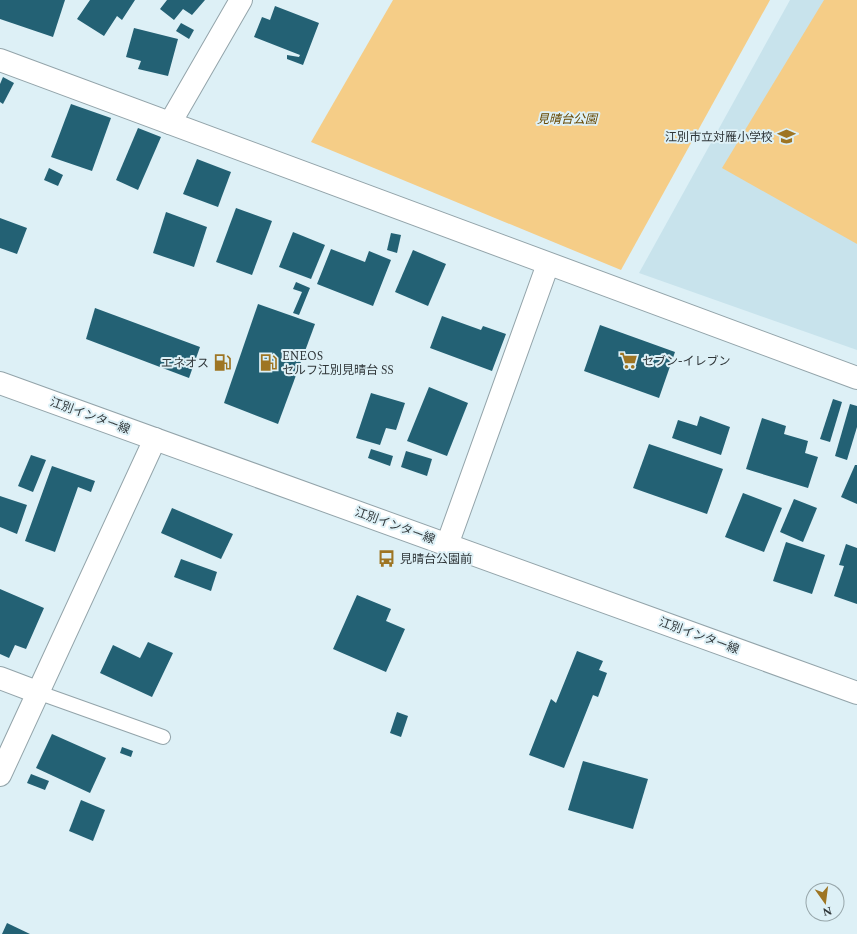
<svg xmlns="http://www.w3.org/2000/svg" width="857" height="934" font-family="Spectral,'Noto Sans JP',serif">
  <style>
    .built { fill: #c8e3ec }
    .green { fill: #f5cd87 }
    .building { fill: #236174 }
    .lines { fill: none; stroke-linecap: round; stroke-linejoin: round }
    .lane-casing { stroke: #93a4aa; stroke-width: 16 }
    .street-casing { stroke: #93a4aa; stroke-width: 24 }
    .primary-casing { stroke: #93a4aa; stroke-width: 24 }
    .lane { stroke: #fff; stroke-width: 14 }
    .street { stroke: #fff; stroke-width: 22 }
    .primary { stroke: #fff; stroke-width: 22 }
    .labels { text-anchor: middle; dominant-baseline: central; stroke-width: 4; stroke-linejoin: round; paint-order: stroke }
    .park-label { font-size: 12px; font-style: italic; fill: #654600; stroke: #ddf0f6 }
    .poi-label { font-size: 12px; fill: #2f3639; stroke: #ddf0f6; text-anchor: start }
    .street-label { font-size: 12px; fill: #2f3639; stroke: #ddf0f6 }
  </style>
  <rect width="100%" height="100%" fill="#ddf0f6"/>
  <path class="built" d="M790 0H857V350L639 273Z"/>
  <g class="green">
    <path d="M393 0H770L621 270 311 142Z"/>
    <path d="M824 0H857V244L722 168Z"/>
  </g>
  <g class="building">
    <path d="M0 0H65L53 37 0 19Z"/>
    <path d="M90 0H135L122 20 117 16 104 36 77 19Z"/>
    <path d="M167 0H205L192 15 183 9 174 20 160 9Z"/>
    <path d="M275 6 319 23 303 65 287 59V55L299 57 300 55 254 37 262 17 270 20Z"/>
    <path d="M181 23 194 30 189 39 176 31Z"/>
    <path d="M134 28 178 39 168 76 138 69 141 61 126 57Z"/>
    <path d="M3 77 14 83 3 104 0 102V84Z"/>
    <path d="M71 104 111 118 92 171 51 157Z"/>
    <path d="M138 128 161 137 138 190 116 180Z"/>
    <path d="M197 159 231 172 218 207 183 194Z"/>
    <path d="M49 168 63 175 58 186 44 180Z"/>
    <path d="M236 208 272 221 252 275 216 262Z"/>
    <path d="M166 212 207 227 194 267 153 253Z"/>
    <path d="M0 218 27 228 17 254 0 248Z"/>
    <path d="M293 232 325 245 311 279 279 267Z"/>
    <path d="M391 233 401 235 397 253 387 250Z"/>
    <path d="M331 249 365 262 369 251 391 260 373 306 317 284Z"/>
    <path d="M413 250 446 264 428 306 395 292Z"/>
    <path d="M296 282 310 288 299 315 293 313 302 292 293 289Z"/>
    <path d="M258 304 315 324 278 424 224 403Z"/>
    <path d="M95 308 200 347 189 378 86 339Z"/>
    <path d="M442 316 481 330 483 326 506 334 492 371 430 348Z"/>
    <path d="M600 325 675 352 659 398 584 371Z"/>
    <path d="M429 387 468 403 447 456 407 441Z"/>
    <path d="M371 393 405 403 396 430 386 428 380 445 356 438Z"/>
    <path d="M833 399 842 402 830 442 820 439Z"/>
    <path d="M850 404 857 406V427L847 460 835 456Z"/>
    <path d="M700 416 730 427 721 455 672 438 678 420 697 426Z"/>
    <path d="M762 418 786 426 784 434 808 441 805 453 818 457 808 488 746 469Z"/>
    <path d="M649 444 723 469 707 514 633 488Z"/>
    <path d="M371 449 393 456 390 466 368 458Z"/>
    <path d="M406 451 432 459 427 476 401 467Z"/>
    <path d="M31 455 46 460 33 492 18 486Z"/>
    <path d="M855 465H857V504L841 497Z"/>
    <path d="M52 466 95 481 91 492 78 487 55 552 25 541Z"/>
    <path d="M743 493 782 508 764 552 725 537Z"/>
    <path d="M0 496 27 505 17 534 0 527Z"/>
    <path d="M794 499 817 508 803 542 780 532Z"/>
    <path d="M172 508 233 534 221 559 161 533Z"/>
    <path d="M786 542 825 555 812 594 773 581Z"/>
    <path d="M846 544 857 548V604L834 596 844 566 839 565Z"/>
    <path d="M181 559 217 572 211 591 174 577Z"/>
    <path d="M0 589 44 608 26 649 15 645 9 658 0 654Z"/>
    <path d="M357 595 391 609 386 621 405 629 386 672 333 649Z"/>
    <path d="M148 642 173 653 152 697 100 673 113 645 140 658Z"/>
    <path d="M577 651 603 661 599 670 607 673 598 697 593 695 564 768 529 755 551 699 556 703Z"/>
    <path d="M397 712 408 716 401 737 390 733Z"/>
    <path d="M52 734 106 758 90 793 36 768Z"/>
    <path d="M122 747 133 751 131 757 120 753Z"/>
    <path d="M583 761 648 779 633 829 568 810Z"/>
    <path d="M31 774 49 781 45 790 27 783Z"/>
    <path d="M81 800 105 810 93 841 69 831Z"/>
    <path d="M7 923 30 934H2Z"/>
  </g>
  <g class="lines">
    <defs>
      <path id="lane" d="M37 692 163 737"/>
      <g id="street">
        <path d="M0 60 857 378"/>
        <path d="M170 123 241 0"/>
        <path d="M447 545 548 264"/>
        <path d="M0 678 37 692"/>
        <path d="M0 775 155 439"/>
      </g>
      <path id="primary" d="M0 383 857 693"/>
    </defs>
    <use href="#lane" class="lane-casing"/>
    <use href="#street" class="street-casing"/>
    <use href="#primary" class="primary-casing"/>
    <use href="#lane" class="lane"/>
    <use href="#street" class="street"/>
    <use href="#primary" class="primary"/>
  </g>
  <defs>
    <symbol id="school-bare" viewBox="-9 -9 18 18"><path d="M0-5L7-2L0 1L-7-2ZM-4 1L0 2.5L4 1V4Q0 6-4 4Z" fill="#9e7523" stroke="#ddf0f6" stroke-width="2.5" paint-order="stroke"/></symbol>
    <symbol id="supermarket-bare" viewBox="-9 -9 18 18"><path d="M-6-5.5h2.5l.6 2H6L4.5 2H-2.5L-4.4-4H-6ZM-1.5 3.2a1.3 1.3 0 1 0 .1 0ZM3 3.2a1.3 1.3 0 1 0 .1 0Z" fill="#9e7523" stroke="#ddf0f6" stroke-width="2.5" paint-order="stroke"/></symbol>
    <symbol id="fuel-bare" viewBox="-9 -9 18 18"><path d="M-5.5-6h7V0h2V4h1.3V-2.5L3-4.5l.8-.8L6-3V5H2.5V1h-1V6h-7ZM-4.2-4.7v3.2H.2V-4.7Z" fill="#9e7523" stroke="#ddf0f6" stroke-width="2.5" paint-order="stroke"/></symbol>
    <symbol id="bus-bare" viewBox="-9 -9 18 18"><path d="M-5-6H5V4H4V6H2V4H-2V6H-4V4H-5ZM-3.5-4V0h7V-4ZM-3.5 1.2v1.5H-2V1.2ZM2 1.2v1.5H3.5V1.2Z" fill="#9e7523" stroke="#ddf0f6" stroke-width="2.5" paint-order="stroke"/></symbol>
  </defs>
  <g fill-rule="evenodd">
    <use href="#school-bare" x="774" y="124" width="25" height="25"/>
    <use href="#supermarket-bare" x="616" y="348" width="25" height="25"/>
    <use href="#fuel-bare" x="210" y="350" width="25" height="25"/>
    <use href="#fuel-bare" x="256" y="350" width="25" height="25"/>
    <use href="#bus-bare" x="374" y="546" width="25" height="25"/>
  </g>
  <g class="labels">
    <g class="park-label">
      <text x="567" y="119">見晴台公園</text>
    </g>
    <g class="poi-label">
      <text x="773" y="137" text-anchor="end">江別市立対雁小学校</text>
      <text x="282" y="356">ENEOS<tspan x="282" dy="14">セルフ江別見晴台 SS</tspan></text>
      <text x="642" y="361">セブン-イレブン</text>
      <text x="209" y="363" text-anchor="end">エネオス</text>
      <text x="400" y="559">見晴台公園前</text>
    </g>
    <g class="street-label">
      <text transform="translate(90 416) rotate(20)">江別インター線</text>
      <text transform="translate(395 526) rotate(20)">江別インター線</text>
      <text transform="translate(699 636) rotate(20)">江別インター線</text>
    </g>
  </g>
  <g transform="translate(825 902) rotate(166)"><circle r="19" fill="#ddf0f6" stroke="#97a6aa"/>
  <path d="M0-3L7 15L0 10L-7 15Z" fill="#9e7523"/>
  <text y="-6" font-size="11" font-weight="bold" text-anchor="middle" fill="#2f3639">N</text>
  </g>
</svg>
